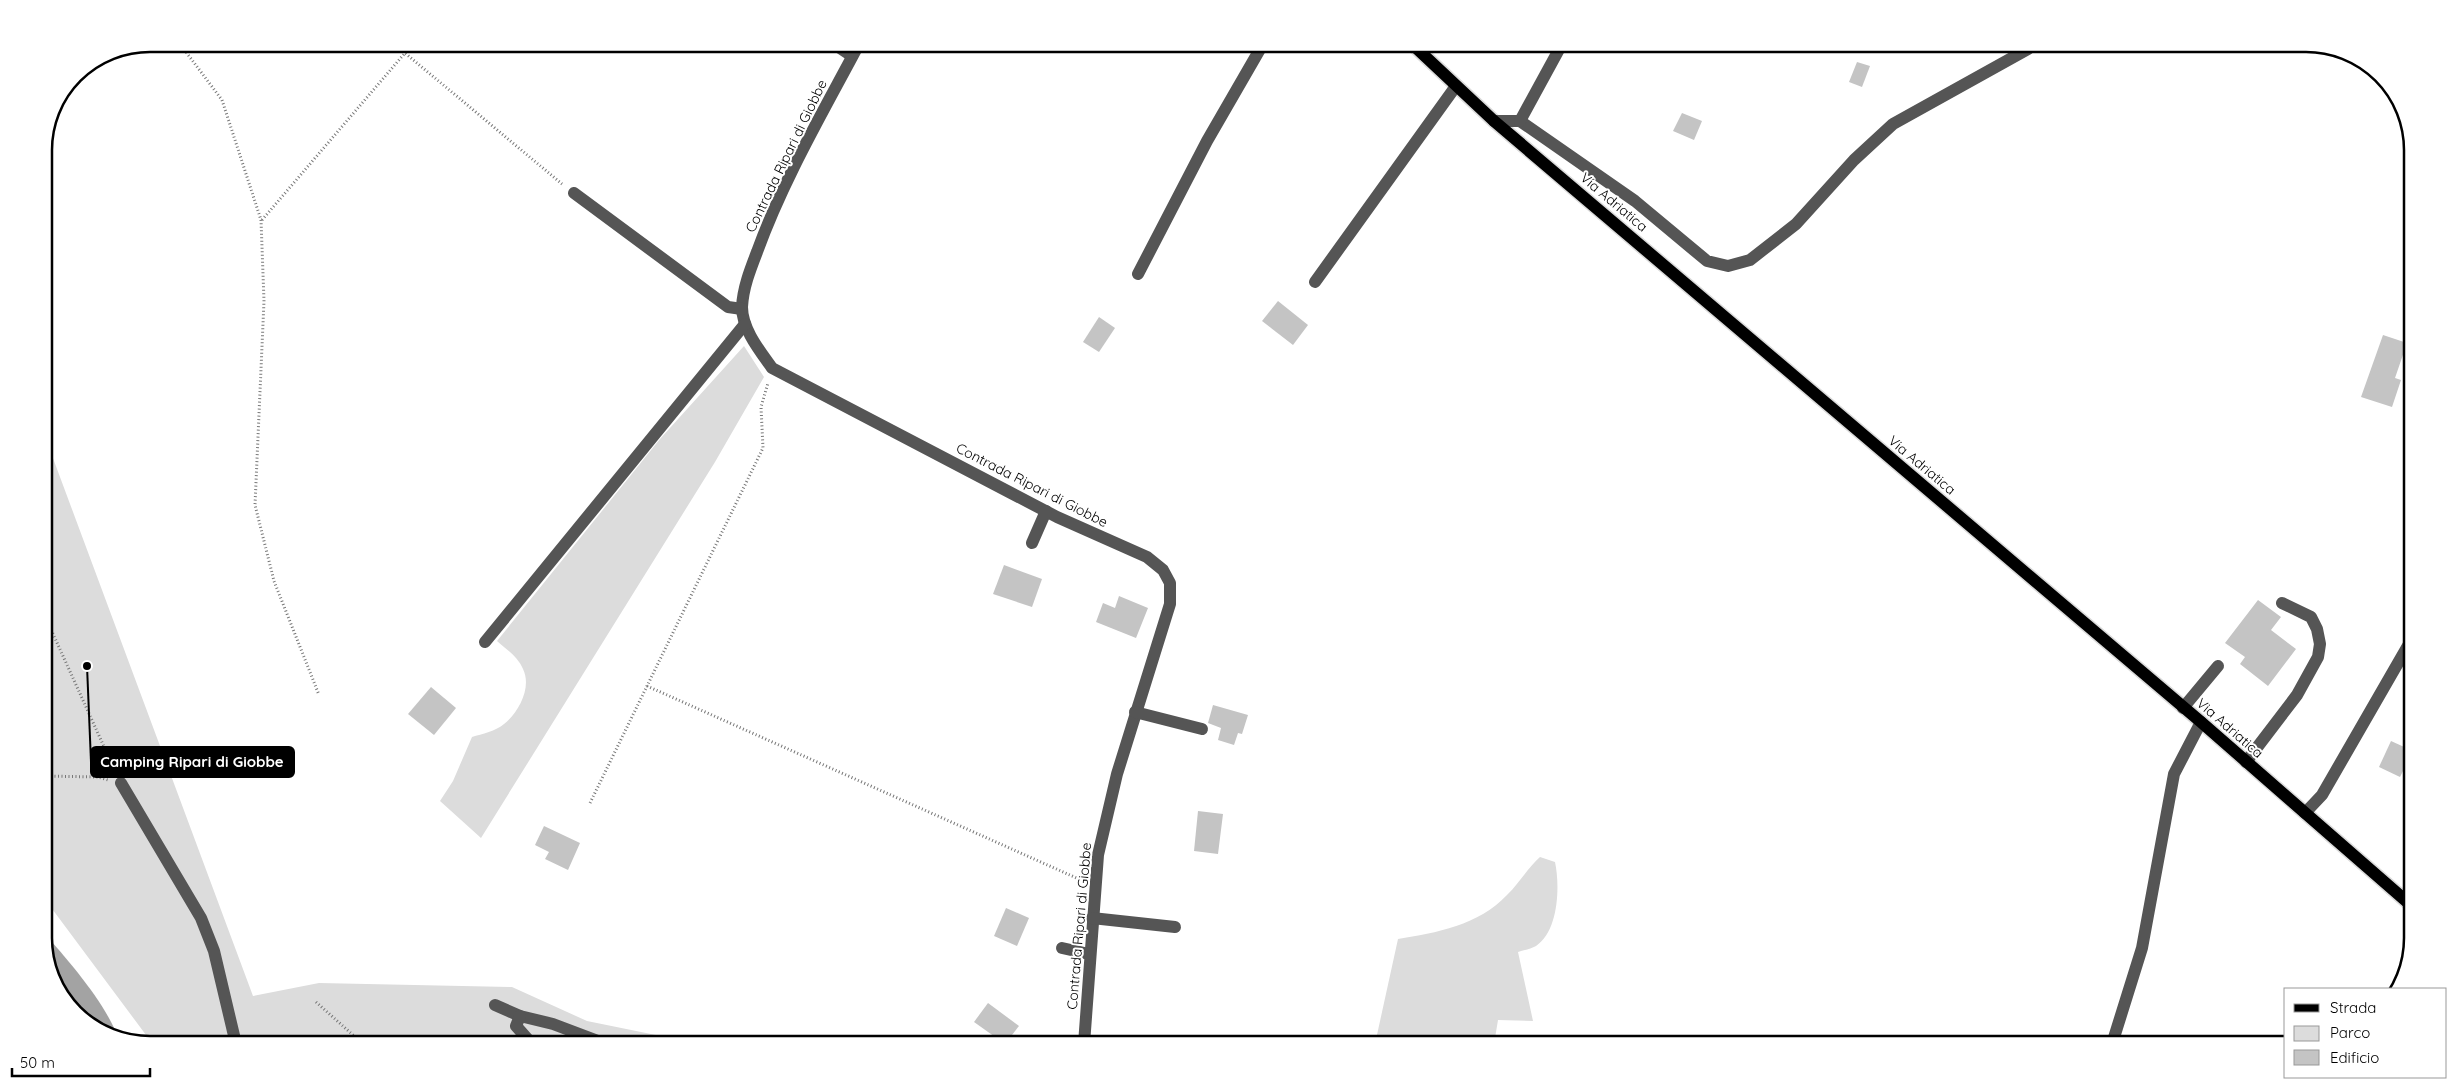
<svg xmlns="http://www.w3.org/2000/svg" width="2457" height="1088" font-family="Quicksand,sans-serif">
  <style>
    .green { fill: #dcdcdc }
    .water { fill: #a3a3a3 }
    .building { fill: #c4c4c4 }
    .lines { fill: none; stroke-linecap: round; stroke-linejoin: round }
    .major-casing { stroke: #dbdbdb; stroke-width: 15 }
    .path { stroke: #777; stroke-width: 3; stroke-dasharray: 1 2.5; stroke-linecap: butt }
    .minor { stroke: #555; stroke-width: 12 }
    .major { stroke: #000; stroke-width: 12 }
    .labels { text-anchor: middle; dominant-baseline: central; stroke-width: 4; stroke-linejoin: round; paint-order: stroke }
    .street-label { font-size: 14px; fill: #000; stroke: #fff }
    .rim { fill: none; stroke: #000; stroke-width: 2.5 }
    .leader { fill: none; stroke: #000; stroke-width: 2 }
    .callout-dot { fill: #000; stroke: #fff; stroke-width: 2 }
    .callout { fill: #000; stroke: #000; stroke-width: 2 }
    .callout-label { font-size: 15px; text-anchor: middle; font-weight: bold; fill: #fff }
  </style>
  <rect width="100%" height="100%" fill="#fff"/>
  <g class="green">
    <path d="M744 346 764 377 715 462 481 838 440 801 453 781 472 737C482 734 496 731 504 724 519 712 532 687 523 669 518 657 506 649 497 641L660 439Z"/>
    <path d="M44 434 253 996 319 983 512 987 587 1021 700 1044H148L146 1035 44 898Z"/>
    <path d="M1540 857 1555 862C1560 885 1559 931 1536 946 1531 949 1524 950 1518 952L1533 1021 1498 1020 1494 1044H1375L1398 939C1436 933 1479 925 1507 895 1519 883 1527 869 1540 857Z"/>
  </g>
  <path class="water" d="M44 933C68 960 107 1005 118 1038L110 1036 62 997 44 944Z"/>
  <g class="building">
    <path d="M1857 62 1870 66 1862 87 1849 82Z"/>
    <path d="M1682 113 1702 121 1694 140 1673 131Z"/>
    <path d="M1278 301 1308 325 1293 345 1262 321Z"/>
    <path d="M1099 317 1115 328 1099 352 1083 342Z"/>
    <path d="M2383 335 2407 343 2395 378 2401 380 2392 407 2361 397Z"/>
    <path d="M1004 565 1042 579 1032 607 993 594Z"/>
    <path d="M1119 596 1148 608 1136 638 1096 622 1103 603 1115 608Z"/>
    <path d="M2258 600 2281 617 2271 630 2296 649 2268 686 2240 664 2245 657 2225 643Z"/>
    <path d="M431 687 456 708 434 735 408 714Z"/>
    <path d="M1213 705 1248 715 1242 734 1238 733 1234 745 1218 740 1221 728 1208 723Z"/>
    <path d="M2391 741 2413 751 2400 777 2379 767Z"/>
    <path d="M1198 811 1223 814 1218 854 1194 851Z"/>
    <path d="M544 826 580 843 568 870 545 859 549 852 535 845Z"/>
    <path d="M1006 908 1029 918 1017 946 994 936Z"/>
    <path d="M988 1003 1019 1026 1005 1044 974 1022Z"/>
  </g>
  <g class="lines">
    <defs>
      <path id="major" d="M1412 44 1494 121 2201 722 2413 907"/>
    </defs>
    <use href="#major" class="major-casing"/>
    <g class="path">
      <path d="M180 44 222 100 261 220 264 301 255 505 274 581 319 695"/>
      <path d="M262 220 405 53 562 184"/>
      <path d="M44 614 115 771"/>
      <path d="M647 686 1081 880"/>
      <path d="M44 776 98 777 108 780"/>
      <path d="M590 803 763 448 761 407 768 383"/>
      <path d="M316 1002 363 1044"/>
    </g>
    <g class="minor">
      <path d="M834 44 852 56"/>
      <path d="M859 44C823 112 783 180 757 252 750 270 743 288 742 307 742 329 760 351 772 368L1057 517 1147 557 1163 570 1170 583V604L1117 774 1098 855 1084 1044"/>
      <path d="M1494 121H1520L1635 201 1707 261 1728 266 1750 260 1796 224 1854 160 1893 124 2028 49 2033 44"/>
      <path d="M1520 121 1562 44"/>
      <path d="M574 193 728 307 742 309"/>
      <path d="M1138 274 1207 141 1263 44"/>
      <path d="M1315 282 1456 86"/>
      <path d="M1032 543 1046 511"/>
      <path d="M485 642 745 324"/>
      <path d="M2183 708 2218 666"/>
      <path d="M1135 712 1202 729"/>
      <path d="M2246 762 2297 695 2318 657 2320 644 2317 629 2311 617 2282 603"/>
      <path d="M121 783 201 918 214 951 236 1044"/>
      <path d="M2305 813 2322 795 2413 637"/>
      <path d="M1092 918 1175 927"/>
      <path d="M1062 948 1089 954"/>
      <path d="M495 1005 520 1016 553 1024 606 1044"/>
      <path d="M520 1016 516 1026 532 1044"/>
      <path d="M2112 1044 2142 948 2174 774 2201 722"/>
    </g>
    <use href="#major" class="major"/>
  </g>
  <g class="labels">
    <g class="street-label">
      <text transform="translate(786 156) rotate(-64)">Contrada Ripari di Giobbe</text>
      <text transform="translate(1614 202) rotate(40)">Via Adriatica</text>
      <text transform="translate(1922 465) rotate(40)">Via Adriatica</text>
      <text transform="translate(1032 485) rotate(27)">Contrada Ripari di Giobbe</text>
      <text transform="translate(2230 728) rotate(41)">Via Adriatica</text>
      <text transform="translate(1079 926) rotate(-85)">Contrada Ripari di Giobbe</text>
    </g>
  </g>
  <path d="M0 0H2457V1088H0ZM150 52H2306A98 98 0 0 1 2404 150V938A98 98 0 0 1 2306 1036H150A98 98 0 0 1 52 938V150A98 98 0 0 1 150 52Z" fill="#fff" fill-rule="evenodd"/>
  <path class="rim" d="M150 52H2306A98 98 0 0 1 2404 150V938A98 98 0 0 1 2306 1036H150A98 98 0 0 1 52 938V150A98 98 0 0 1 150 52Z"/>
  <path class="leader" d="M87 666L91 762"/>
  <circle class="callout-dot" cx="87" cy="666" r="5"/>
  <rect class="callout" x="91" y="747" width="203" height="30" rx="5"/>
  <g class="callout-label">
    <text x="192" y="767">Camping Ripari di Giobbe</text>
  </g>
  <rect x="2284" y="988" width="162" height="90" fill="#ffffff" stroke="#999999"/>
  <rect x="2294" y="1004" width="25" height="8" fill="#000000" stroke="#999999"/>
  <text x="2330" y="1013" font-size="15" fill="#000000">Strada</text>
  <rect x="2294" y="1026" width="25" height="15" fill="#dcdcdc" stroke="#999999"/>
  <text x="2330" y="1038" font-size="15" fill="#000000">Parco</text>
  <rect x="2294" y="1050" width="25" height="15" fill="#c4c4c4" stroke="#999999"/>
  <text x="2330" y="1063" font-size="15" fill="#000000">Edificio</text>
  <path d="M12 1068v8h138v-8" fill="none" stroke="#000000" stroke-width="2.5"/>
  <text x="20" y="1068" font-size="15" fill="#000000" stroke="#ffffff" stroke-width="4" paint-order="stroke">50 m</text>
</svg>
